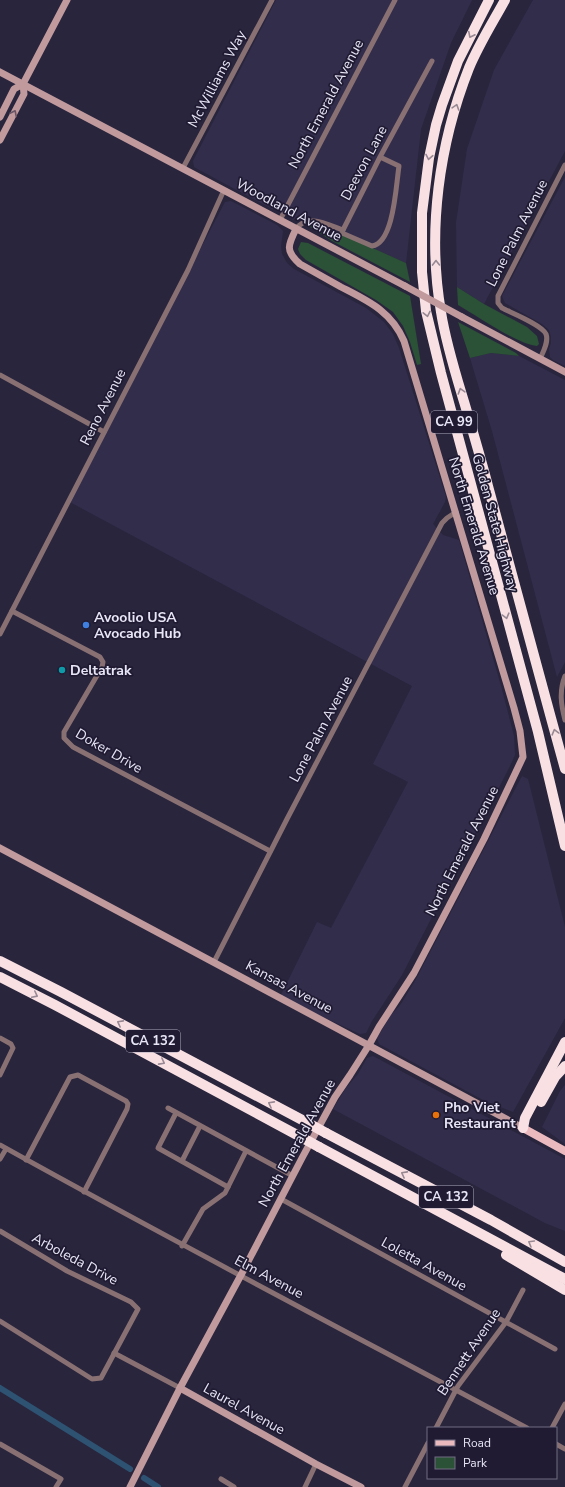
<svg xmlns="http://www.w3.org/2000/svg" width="565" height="1487" font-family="'Nunito Sans',sans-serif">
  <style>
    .built { fill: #332d4c }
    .green { fill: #2b5137 }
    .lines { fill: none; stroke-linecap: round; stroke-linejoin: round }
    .canal { stroke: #2e5271; stroke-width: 6 }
    .street { stroke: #897173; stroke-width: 5 }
    .secondary { stroke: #c09a9d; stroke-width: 7 }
    .primary { stroke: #ebbabe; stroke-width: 8 }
    .highway { stroke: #f9e1e3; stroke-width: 10 }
    .secondary-bridge { stroke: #c09a9d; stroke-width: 7 }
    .highway-bridge { stroke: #f9e1e3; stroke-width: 10 }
    .oneway { stroke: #978894 }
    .oneway2 { stroke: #685463 }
    .shop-dot { fill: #3f7fe0; stroke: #201b33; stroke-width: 1.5 }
    .culture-dot { fill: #0f9aa8; stroke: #201b33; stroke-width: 1.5 }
    .food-dot { fill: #e8710a; stroke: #201b33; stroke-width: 1.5 }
    .labels { text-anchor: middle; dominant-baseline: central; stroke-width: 3.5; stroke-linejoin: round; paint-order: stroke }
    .shield { fill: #201b33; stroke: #aca9bc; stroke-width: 1 }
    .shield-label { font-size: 13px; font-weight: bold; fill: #e8e6f6 }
    .street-label { font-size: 14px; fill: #e8e6f6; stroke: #201b33 }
    .poi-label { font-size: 14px; font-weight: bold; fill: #e8e6f6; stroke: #201b33; text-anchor: start }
  </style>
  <rect width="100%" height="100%" fill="#29253d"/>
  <g class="built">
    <path d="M276 0H472L451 43 421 129 406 263 335 231 308 223 297 217 293 220 290 217V213L279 207 276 209H272L194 167 193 161Z"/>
    <path d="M533 0H565V151L484 304 457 287 456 223 467 149 494 70Z"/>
    <path d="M565 177V366L553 360 550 357 549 349 551 343V337L549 330 542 324 505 303 502 296Z"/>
    <path d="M231 201 277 225 283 231 281 246 282 254 287 263 294 269 366 308 384 322 393 334 399 348 446 497 445 502 433 524 443 535 459 540 501 686 514 736 515 755 509 768 402 975 372 1021 366 1033 360 1034 280 997 317 922 331 928 408 782 373 764 412 686 68 501 225 202Z"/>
    <path d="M491 353 519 356 565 380V662L557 677 492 431 470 358Z"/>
    <path d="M522 776 528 779 565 927V1018L513 1112 485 1101 379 1044 377 1038 391 1015 401 1004 415 981Z"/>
    <path d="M373 1056 565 1159V1231L545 1223 333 1109 346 1088 358 1074 367 1058Z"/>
    <path d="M565 1085V1144L542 1127 560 1091Z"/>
  </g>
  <g class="green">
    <path d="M308 223 335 231 406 263 410 282 332 241 307 225Z"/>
    <path d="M301 242 308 243 410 296 421 364 417 365 410 342 403 326 393 312 376 300 306 260 300 254 298 249Z"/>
    <path d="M457 287 484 304 527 327 537 336 539 344 537 346C517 344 477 316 458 305Z"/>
    <path d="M458 322 516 353 519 356 491 353 470 358Z"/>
  </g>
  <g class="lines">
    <g class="canal">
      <path d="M0 1388 130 1469"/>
      <path d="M144 1478 158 1487"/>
    </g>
    <g class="street">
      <path d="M380 157 399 166C396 185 394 243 372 246L342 233 343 230 380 157 432 61"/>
      <path d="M183 168 272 0"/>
      <path d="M280 220 395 0"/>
      <path d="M296 229C307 213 328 225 343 230"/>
      <path d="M540 359C543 352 549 342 546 334 542 325 512 313 502 308L498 303V296L565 165"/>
      <path d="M0 375 104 432"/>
      <path d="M12 611 100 657 103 662 102 667 64 732V738L73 747 270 851"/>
      <path d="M0 634 188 270 224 190"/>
      <path d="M565 676C559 691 561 705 565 720"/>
      <path d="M214 962 287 819 442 523 447 518 456 512"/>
      <path d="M0 1038 11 1044 13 1048 0 1075"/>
      <path d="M168 1108 293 1176"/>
      <path d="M176 1113 158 1148 228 1187"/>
      <path d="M0 1145C174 1242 351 1334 527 1428"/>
      <path d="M0 1159 6 1149"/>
      <path d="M26 1160 70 1077 78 1075 126 1101 128 1104 127 1109 84 1192"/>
      <path d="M182 1161 200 1126"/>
      <path d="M281 1199 555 1349"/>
      <path d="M0 1231 67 1271 131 1302 138 1309 101 1378 92 1379 0 1321"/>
      <path d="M182 1246 203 1209 225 1193 246 1151"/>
      <path d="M114 1353 180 1388"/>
      <path d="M436 1428 458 1386 506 1322 523 1290"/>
      <path d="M552 1428 565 1404"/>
      <path d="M0 1444 61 1479 56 1487"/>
      <path d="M556 1444 565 1449"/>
      <path d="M221 1479 234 1487"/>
      <path d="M305 1487 316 1464"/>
      <path d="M405 1487 428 1443"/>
    </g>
    <g class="secondary">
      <path d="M0 72 405 286"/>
      <path d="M0 117 14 89 23 84 67 0"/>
      <path d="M0 140 24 94 23 84"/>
      <path d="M462 317 565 372"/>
      <path d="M0 848 523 1128"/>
      <path d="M180 1388 316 1464 361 1487"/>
      <path d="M130 1487 180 1388 241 1275 302 1158 335 1097 350 1075 369 1045 379 1027 414 973 484 839 523 757 520 731 514 708 404 341C391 311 368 301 341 287 327 279 314 272 300 264 285 251 288 245 296 229"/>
    </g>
    <path class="primary" d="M523 1128 565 1151"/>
    <g class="highway">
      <path d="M489 0 458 61 442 105 436 125 429 158 422 213V272L426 311 441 373 538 732 565 846"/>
      <path d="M505 0C493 22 479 44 469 68 439 144 427 231 441 312 446 344 456 375 465 405 473 432 481 459 488 486 514 581 539 675 565 769"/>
      <path d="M0 961 61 992 306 1122"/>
      <path d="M0 977 55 1005 299 1136"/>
      <path d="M541 1102 555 1077 565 1066"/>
      <path d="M523 1128 525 1118 565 1042"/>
      <path d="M326 1133 491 1220 565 1262"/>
      <path d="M319 1147 565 1279"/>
      <path d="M506 1255 565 1290"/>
    </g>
    <path class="secondary-bridge" d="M405 286 462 317"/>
    <g class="highway-bridge">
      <path d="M306 1122 326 1133"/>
      <path d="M299 1136 319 1147"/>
    </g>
  </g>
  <defs><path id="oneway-chevron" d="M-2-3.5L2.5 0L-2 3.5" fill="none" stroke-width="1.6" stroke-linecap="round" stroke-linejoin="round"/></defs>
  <g class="oneway">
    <use href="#oneway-chevron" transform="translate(471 35) rotate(117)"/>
    <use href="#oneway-chevron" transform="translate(456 107) rotate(-72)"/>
    <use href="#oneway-chevron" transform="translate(429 157) rotate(101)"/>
    <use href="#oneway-chevron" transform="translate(436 263) rotate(-91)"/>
    <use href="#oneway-chevron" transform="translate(427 314) rotate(78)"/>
    <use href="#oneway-chevron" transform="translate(461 391) rotate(-107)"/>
    <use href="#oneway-chevron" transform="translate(506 616) rotate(75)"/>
    <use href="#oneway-chevron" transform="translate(555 732) rotate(-105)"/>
    <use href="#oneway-chevron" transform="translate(35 995) rotate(27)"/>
    <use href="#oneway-chevron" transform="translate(120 1023) rotate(-152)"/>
    <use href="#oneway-chevron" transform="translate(162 1062) rotate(28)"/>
    <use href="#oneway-chevron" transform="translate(271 1104) rotate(-152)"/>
    <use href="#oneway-chevron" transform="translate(404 1174) rotate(-152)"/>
    <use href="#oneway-chevron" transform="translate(531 1243) rotate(-150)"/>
  </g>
  <use class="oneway2" href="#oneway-chevron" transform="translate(14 113) rotate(-63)"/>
  <circle class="shop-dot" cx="86" cy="625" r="4"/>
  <circle class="culture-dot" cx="62" cy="670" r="4"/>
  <circle class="food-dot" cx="436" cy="1115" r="4"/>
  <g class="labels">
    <g class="shield">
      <rect x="431" y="411" width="46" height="22" rx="3"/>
      <rect x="126" y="1030" width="54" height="22" rx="3"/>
      <rect x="419" y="1186" width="54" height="22" rx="3"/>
    </g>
    <g class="shield-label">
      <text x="454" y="422">CA 99</text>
      <text x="153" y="1041">CA 132</text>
      <text x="446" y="1197">CA 132</text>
    </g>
    <g class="street-label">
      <text transform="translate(217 79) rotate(-62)">McWilliams Way</text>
      <text transform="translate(326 104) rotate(-62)">North Emerald Avenue</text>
      <text transform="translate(364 163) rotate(-62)">Deevon Lane</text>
      <text transform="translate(289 210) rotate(28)">Woodland Avenue</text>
      <text transform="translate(517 233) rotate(-63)">Lone Palm Avenue</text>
      <text transform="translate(103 407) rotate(-63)">Reno Avenue</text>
      <text transform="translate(495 523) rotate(75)">Golden State Highway</text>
      <text transform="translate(474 526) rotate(73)">North Emerald Avenue</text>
      <text transform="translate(321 729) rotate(-62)">Lone Palm Avenue</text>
      <text transform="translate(109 751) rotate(30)">Doker Drive</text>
      <text transform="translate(462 851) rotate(-63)">North Emerald Avenue</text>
      <text transform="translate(289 987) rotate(28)">Kansas Avenue</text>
      <text transform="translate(297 1143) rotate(-61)">North Emerald Avenue</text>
      <text transform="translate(75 1259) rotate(28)">Arboleda Drive</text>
      <text transform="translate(424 1264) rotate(29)">Loletta Avenue</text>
      <text transform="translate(269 1277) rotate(28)">Elm Avenue</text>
      <text transform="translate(469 1352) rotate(-56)">Bennett Avenue</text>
      <text transform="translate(244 1409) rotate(29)">Laurel Avenue</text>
    </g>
    <g class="poi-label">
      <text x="94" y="617">Avoolio USA<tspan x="94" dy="16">Avocado Hub</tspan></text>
      <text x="70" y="670">Deltatrak</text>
      <text x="444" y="1107">Pho Viet<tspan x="444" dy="16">Restaurant</tspan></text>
    </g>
  </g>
  <rect x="427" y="1427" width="130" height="52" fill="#201b33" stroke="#706c81"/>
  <rect x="435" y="1440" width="20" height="6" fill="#ebbabe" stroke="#706c81"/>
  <text x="463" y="1447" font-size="12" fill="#e8e6f6">Road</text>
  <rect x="435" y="1457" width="20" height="12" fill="#2b5137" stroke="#706c81"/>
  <text x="463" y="1467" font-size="12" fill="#e8e6f6">Park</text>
</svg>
